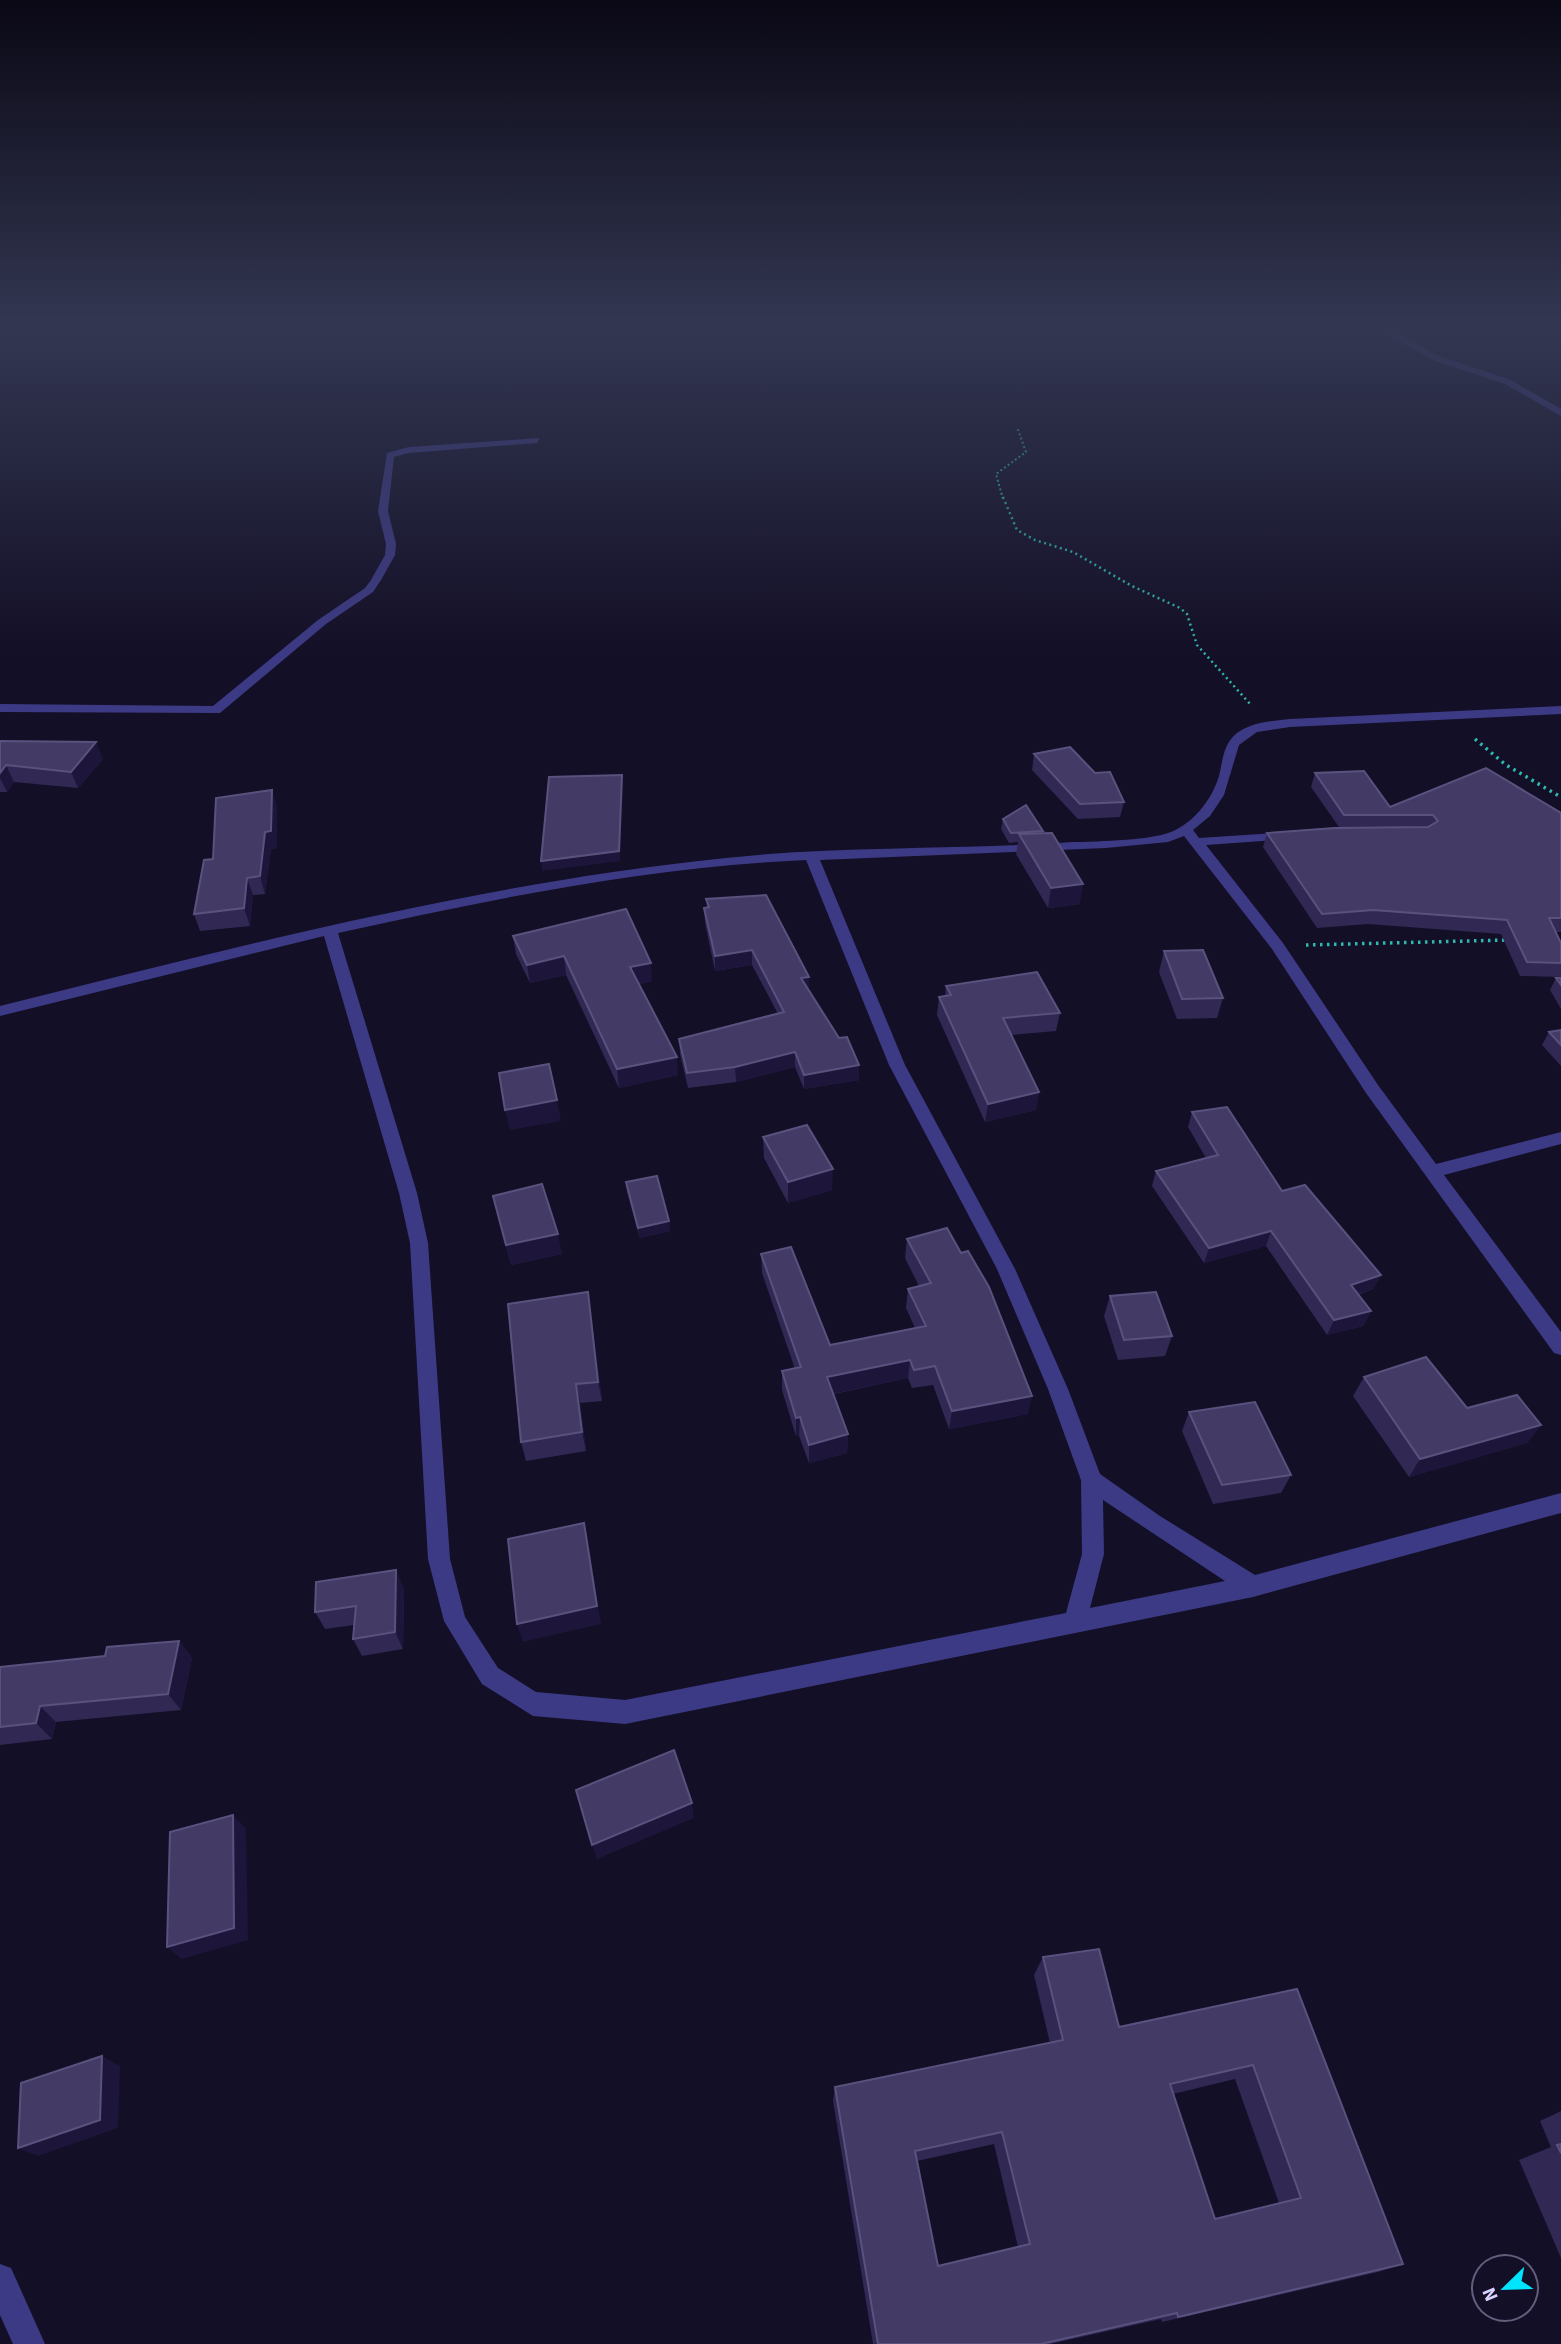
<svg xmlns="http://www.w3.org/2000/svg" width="1561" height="2344" font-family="'Source Sans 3',sans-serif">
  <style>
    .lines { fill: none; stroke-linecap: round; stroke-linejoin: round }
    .path-far2 { stroke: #2fb8b0; stroke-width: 2; stroke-dasharray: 2 2.5; stroke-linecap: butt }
    .path-far1 { stroke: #2fb8b0; stroke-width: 2.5; stroke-dasharray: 2 3.5; stroke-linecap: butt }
    .path { stroke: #2fb8b0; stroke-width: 3.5; stroke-dasharray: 2.5 4.5; stroke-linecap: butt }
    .minor { fill: #3d3a85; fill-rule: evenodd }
    .wall { fill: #312854; fill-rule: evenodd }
    .shaded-wall { fill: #1d163a }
    .building { fill: #433a66; stroke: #5a527e; stroke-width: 2; fill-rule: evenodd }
  </style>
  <rect width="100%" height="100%" fill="#130f26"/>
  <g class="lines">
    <path class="path-far2" d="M1003 499 996 474 1026 452 1017 427"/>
    <path class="path-far1" d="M1003 497 1017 530 1035 540 1073 552 1132 586 1180 608 1187 614 1197 645 1251 705"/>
    <g class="path">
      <path d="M1475 739 1506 765 1561 797"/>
      <path d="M1306 945 1508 940"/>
    </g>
    <g class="minor">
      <path d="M1376 328H1386L1439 356 1511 380 1561 409V416L1505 384 1433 360Z"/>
      <path d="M540 438 537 443 409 453 394 457 388 511 396 544 395 555 381 580 373 592 326 624 220 713 0 712V704L213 706 318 620 365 588 371 580 385 555 386 544 378 511 387 453 409 447Z"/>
      <path d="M1561 706V714L1290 727 1257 732 1239 745 1224 795 1210 816 1193 830 1199 838 1293 832V838L1288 839 1206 845 1283 943 1378 1085 1436 1164 1561 1132V1144L1444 1175 1561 1332V1355L1554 1353 1366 1093 1272 949 1184 836 1168 842 1106 848 820 860 905 1065 1015 1269 1068 1389 1100 1474 1160 1516 1255 1575 1561 1493V1513L1253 1597 625 1724 533 1716 482 1684 444 1621 428 1559 410 1243 399 1193 324 936 0 1016V1006C240 946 480 883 726 858 836 846 946 850 1056 843 1088 841 1135 842 1165 834 1191 827 1212 800 1219 776 1223 760 1223 744 1237 733 1252 722 1273 721 1290 719ZM806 860 889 1065 997 1269 1048 1389 1081 1480 1082 1554 1066 1613 625 1700 536 1692 498 1668 465 1617 450 1559 428 1243 417 1193 338 933C492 899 648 867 806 860ZM1103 1500 1225 1581 1090 1608 1104 1554Z"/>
      <path d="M0 2264 11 2268 45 2344H13L0 2315Z"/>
    </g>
  </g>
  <g class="wall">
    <path d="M0 741 103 759 78 788 14 782 7 792H0Z"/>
    <path d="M1034 754 1124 802 1120 817 1078 819 1032 770Z"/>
    <path d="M1315 773 1390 807 1561 813V932H1556L1561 943V977L1520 976 1501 934 1368 924 1317 928 1263 847 1267 833 1339 827 1311 787Z"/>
    <path d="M277 807V848L271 849 265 894 253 895 250 926 200 931 194 914 213 859Z"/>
    <path d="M1003 819 1043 831 1042 833 1080 904 1048 908 1016 854 1018 842 1009 843 1001 829Z"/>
    <path d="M706 899 809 977V991L839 1038 859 1065V1080L804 1089 795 1067 736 1082 688 1088 680 1054 679 1039 778 1014 752 965 715 971 705 923 704 908H707Z"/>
    <path d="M513 936 652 981 639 984 678 1075 619 1088 566 975 530 983 516 954Z"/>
    <path d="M1164 951 1223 998 1217 1018 1177 1019 1159 972Z"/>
    <path d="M1556 978H1561V1009L1550 990Z"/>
    <path d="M946 986 1060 1013 1056 1031 1011 1035 1039 1092 1036 1110 985 1122 937 1015 939 997 945 996Z"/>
    <path d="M1561 1030V1066L1542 1045 1549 1032Z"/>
    <path d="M1192 1112 1282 1191 1381 1275 1373 1289 1358 1295 1371 1311 1363 1326 1327 1335 1266 1246 1204 1263 1152 1186 1156 1171 1206 1158 1188 1127Z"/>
    <path d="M763 1137 832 1190 788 1203 764 1158Z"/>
    <path d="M626 1182 669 1221 670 1231 640 1238 627 1192Z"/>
    <path d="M493 1196 562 1254 511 1265Z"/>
    <path d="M907 1239 1028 1414 949 1429 933 1385 912 1388 908 1378 834 1394 848 1434 847 1453 809 1463 799 1436H796L782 1390V1371L795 1369 762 1273 761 1254 830 1345 915 1328 906 1308 908 1289 919 1286 905 1258Z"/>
    <path d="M588 1292 602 1401 580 1403 586 1451 526 1461 521 1442Z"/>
    <path d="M1110 1296 1172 1336 1165 1356 1118 1360 1104 1316Z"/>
    <path d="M1364 1377 1467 1408 1541 1425 1527 1443 1409 1477 1353 1396Z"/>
    <path d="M1189 1412 1291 1475 1281 1493 1213 1504 1182 1431Z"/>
    <path d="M404 1588 403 1649 362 1656 353 1639 354 1625 325 1629 315 1612Z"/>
    <path d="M179 1641 192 1658 181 1710 56 1722 52 1739 0 1745V1667L105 1656Z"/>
    <path d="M1043 1957 1119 2027 1297 1989 1403 2264 1378 2272 1162 2322 1161 2319 1050 2344H873L833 2101 835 2087 1050 2043 1034 1975ZM1235 2079 1279 2203 1215 2219 1173 2094ZM994 2144 1018 2247 938 2266 917 2161Z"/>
    <path d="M1561 2111V2258L1519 2160 1551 2147 1540 2121Z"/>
  </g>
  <g class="shaded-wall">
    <path d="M96 742 103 759 78 788 71 772Z"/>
    <path d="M6 765 14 782 7 792 0 778V773Z"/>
    <path d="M622 775 623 785 620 861 542 871 541 861Z"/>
    <path d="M272 790 277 807V848L271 849 265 894 260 876Z"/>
    <path d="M247 878 253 895 250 926 244 908Z"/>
    <path d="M1083 884 1080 904 1048 908 1051 888Z"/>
    <path d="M752 950V965L715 971V956Z"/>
    <path d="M564 956 566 975 530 983 527 965Z"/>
    <path d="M651 963 652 981 632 985 630 967Z"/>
    <path d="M809 977V991L801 978Z"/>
    <path d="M795 1052V1067L736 1082 735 1067Z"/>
    <path d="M677 1057 678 1075 619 1088 617 1069Z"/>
    <path d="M859 1065V1080L804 1089V1075Z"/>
    <path d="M1039 1092 1036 1110 985 1122 988 1104Z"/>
    <path d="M557 1100 561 1121 510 1130 505 1110Z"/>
    <path d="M833 1169 832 1190 788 1203V1182Z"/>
    <path d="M669 1221 670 1231 640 1238 638 1228Z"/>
    <path d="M1271 1231 1266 1246 1204 1263 1209 1248Z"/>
    <path d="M558 1234 562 1254 511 1265 506 1245Z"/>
    <path d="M1381 1275 1373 1289 1344 1299 1351 1285Z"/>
    <path d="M588 1292 591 1312 602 1401 598 1382Z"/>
    <path d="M1371 1311 1363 1326 1327 1335 1334 1320Z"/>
    <path d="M910 1360 908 1378 827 1395V1377Z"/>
    <path d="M576 1384 580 1403 586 1451 582 1432Z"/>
    <path d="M1032 1396 1028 1414 949 1429 952 1411Z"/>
    <path d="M800 1417 799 1436H796V1418Z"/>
    <path d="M1541 1425 1527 1443 1409 1477 1420 1459Z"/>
    <path d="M848 1434 847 1453 809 1463V1445Z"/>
    <path d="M584 1523 588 1541 601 1624 523 1642 517 1624Z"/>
    <path d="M396 1570 404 1588 403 1649 395 1632Z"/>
    <path d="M179 1641 192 1658 181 1710 168 1694Z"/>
    <path d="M40 1706 56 1722 52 1739 36 1723Z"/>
    <path d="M692 1803 694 1818 597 1859 592 1845Z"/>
    <path d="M233 1815 246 1829 248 1940 182 1959 167 1947Z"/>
    <path d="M102 2056 120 2066 118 2128 38 2156 18 2148Z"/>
  </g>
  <g class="building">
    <path d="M0 741 96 742 71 772 6 765 0 773Z"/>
    <path d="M1070 747 1095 773 1110 772 1124 802 1080 804 1034 754Z"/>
    <path d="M1486 768 1561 813V918H1549L1561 943V963L1527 962 1507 920 1373 910 1322 914 1267 833 1335 828 1428 827 1438 821 1433 815H1344L1315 773 1364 771 1390 807Z"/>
    <path d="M622 775 619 851 541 861 549 777Z"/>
    <path d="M272 790 271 831 265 832 260 876 247 878 244 908 194 914 204 860 213 859 216 798Z"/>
    <path d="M1026 805 1043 831 1011 833 1003 819Z"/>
    <path d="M1052 833 1083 884 1051 888 1019 834Z"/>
    <path d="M766 895 809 977 801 978 839 1038 847 1037 859 1065 804 1075 795 1052 735 1067 687 1073 679 1039 784 1012 752 950 715 956 704 908 709 907 706 899Z"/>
    <path d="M626 909 651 963 630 967 677 1057 617 1069 564 956 527 965 513 936Z"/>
    <path d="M1203 950 1223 998 1182 999 1164 951Z"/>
    <path d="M1037 972 1060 1013 1003 1018 1039 1092 988 1104 939 997 951 995 946 986Z"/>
    <path d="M1556 978H1561V985Z"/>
    <path d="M1561 1030V1045L1549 1032Z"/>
    <path d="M549 1064 557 1100 505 1110 499 1073Z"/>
    <path d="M1227 1107 1282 1191 1305 1185 1381 1275 1351 1285 1371 1311 1334 1320 1271 1231 1209 1248 1156 1171 1218 1155 1192 1112Z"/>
    <path d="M807 1125 833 1169 788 1182 763 1137Z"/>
    <path d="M657 1176 669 1221 638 1228 626 1182Z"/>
    <path d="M542 1184 558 1234 506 1245 493 1196Z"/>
    <path d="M947 1228 961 1253 968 1251 989 1287 1032 1396 952 1411 935 1366 914 1370 910 1360 827 1377 848 1434 809 1445 800 1417 796 1418 782 1371 801 1367 761 1254 791 1247 830 1345 926 1326 908 1289 931 1283 907 1239Z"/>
    <path d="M588 1292 598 1382 576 1384 582 1432 521 1442 508 1304Z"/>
    <path d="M1156 1292 1172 1336 1124 1340 1110 1296Z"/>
    <path d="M1426 1357 1467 1408 1517 1395 1541 1425 1420 1459 1364 1377Z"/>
    <path d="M1255 1402 1291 1475 1222 1485 1189 1412Z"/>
    <path d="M584 1523 597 1606 517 1624 508 1539Z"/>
    <path d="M396 1570 395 1632 353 1639 356 1606 315 1612 316 1582Z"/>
    <path d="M179 1641 168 1694 40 1706 36 1723 0 1727V1667L105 1656 107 1647Z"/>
    <path d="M674 1750 692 1803 592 1845 576 1790Z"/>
    <path d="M233 1815 234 1928 167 1947 170 1832Z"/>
    <path d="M1099 1949 1119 2027 1297 1989 1403 2264 1178 2317 1177 2313 1041 2344H878L835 2087 1063 2040 1043 1957ZM1253 2065 1301 2198 1215 2219 1170 2084ZM1002 2132 1030 2244 938 2266 915 2151Z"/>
    <path d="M102 2056 100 2120 18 2148 21 2083Z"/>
    <path d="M1561 2144V2153L1557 2145Z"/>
  </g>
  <linearGradient id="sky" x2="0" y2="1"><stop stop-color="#0a0815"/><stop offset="0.5" stop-color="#333752"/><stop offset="1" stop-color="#333752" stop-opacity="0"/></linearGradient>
  <rect width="1561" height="656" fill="url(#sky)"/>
  <g transform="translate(1505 2288) rotate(247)"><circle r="33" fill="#130f26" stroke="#625e7d" stroke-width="2"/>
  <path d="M0-5L12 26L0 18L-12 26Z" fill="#00e5ff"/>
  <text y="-10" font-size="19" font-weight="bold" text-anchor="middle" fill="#d9d4ff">N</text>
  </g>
</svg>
